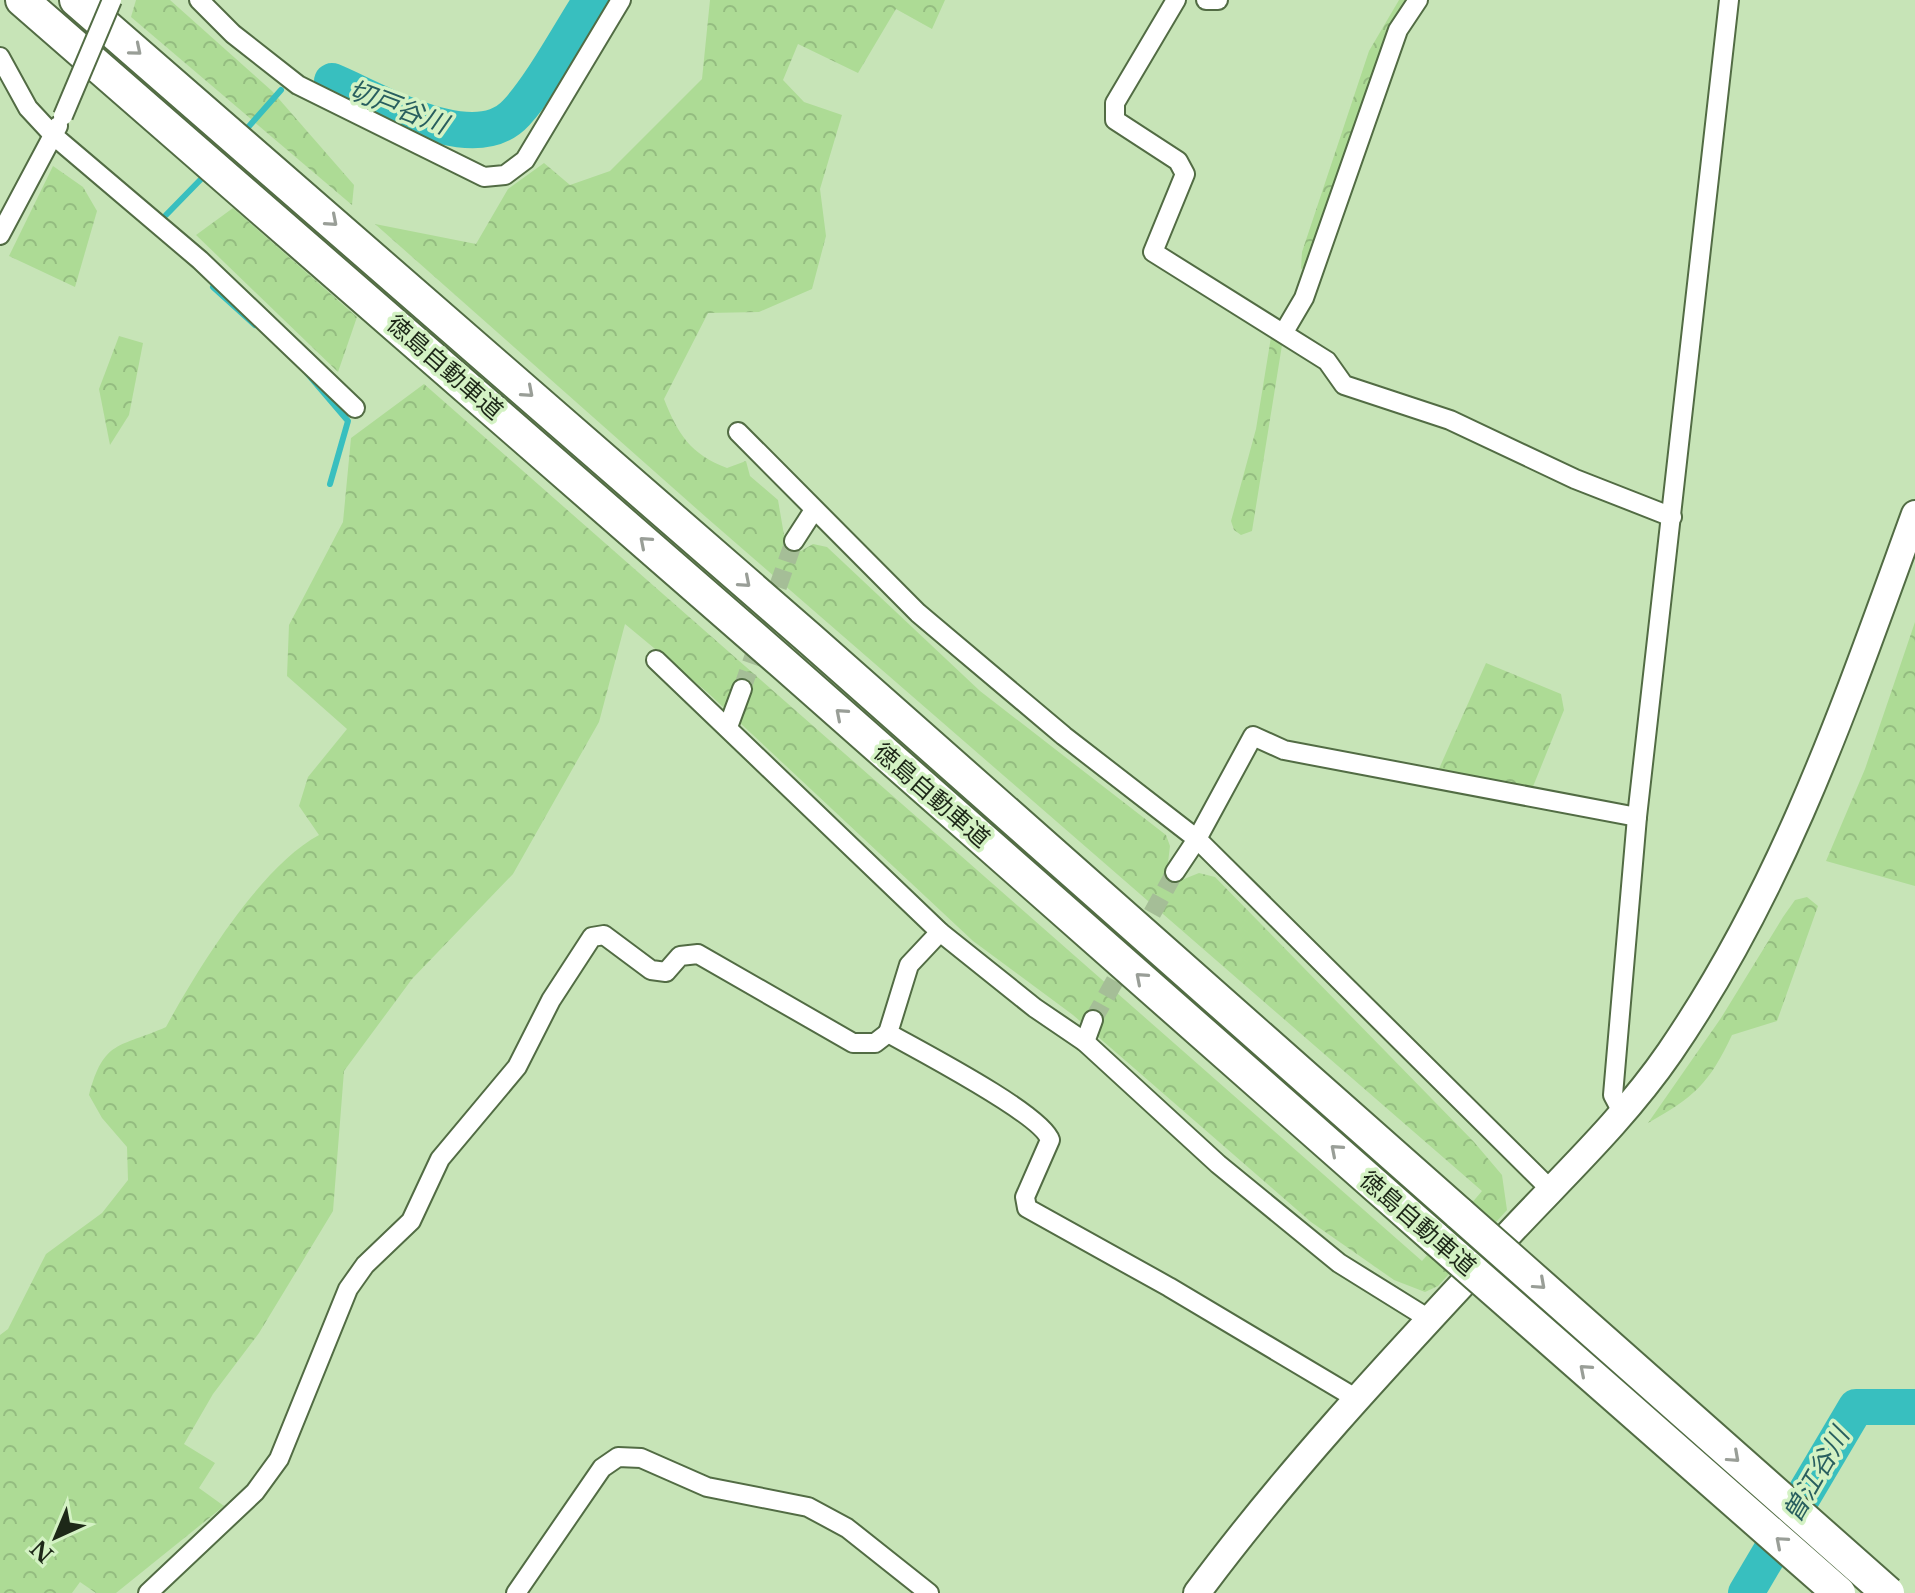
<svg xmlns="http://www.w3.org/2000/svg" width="1915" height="1593" font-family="'Libre Baskerville','Noto Sans JP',serif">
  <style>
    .forest { fill: url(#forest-crowns) }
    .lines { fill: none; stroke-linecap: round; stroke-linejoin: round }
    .stream { stroke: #38bfbf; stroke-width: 6 }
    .river { stroke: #38bfbf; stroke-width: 36 }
    .street-tunnel { stroke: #a5be97; stroke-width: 18; stroke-dasharray: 18 9; stroke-linecap: butt }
    .street-casing { stroke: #526c44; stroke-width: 22 }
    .secondary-casing { stroke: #526c44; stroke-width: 30 }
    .highway-casing { stroke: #526c44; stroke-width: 36 }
    .street { stroke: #fff; stroke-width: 18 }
    .secondary { stroke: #fff; stroke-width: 26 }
    .highway { stroke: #fff; stroke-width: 32 }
    .street-bridge-casing { stroke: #526c44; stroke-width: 22; stroke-linecap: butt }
    .highway-bridge-casing { stroke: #526c44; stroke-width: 36; stroke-linecap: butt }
    .street-bridge { stroke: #fff; stroke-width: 18 }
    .highway-bridge { stroke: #fff; stroke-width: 32 }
    .oneway { stroke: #999e97 }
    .labels { text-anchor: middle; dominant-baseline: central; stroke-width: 7; stroke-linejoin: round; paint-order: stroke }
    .street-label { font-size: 24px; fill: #1d2818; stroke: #d4f2c4 }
    .water-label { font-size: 26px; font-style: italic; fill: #295f5f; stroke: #d4f2c4 }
  </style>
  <defs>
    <pattern id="forest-crowns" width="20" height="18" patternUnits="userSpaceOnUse" patternTransform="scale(2)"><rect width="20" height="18" fill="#addb95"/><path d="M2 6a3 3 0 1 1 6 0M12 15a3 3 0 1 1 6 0" fill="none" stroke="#94bc80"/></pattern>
  </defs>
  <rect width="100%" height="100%" fill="#c7e4b7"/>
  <g class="forest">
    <path d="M136 0H170L272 91 354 185 352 205 131 17Z"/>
    <path d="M710 0H945L932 29 896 9 858 73 798 44 783 80 804 102 842 115 820 189 826 236 812 289 759 312 708 313 664 399C678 434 690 454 727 468L746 461 750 476 778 500 784 535 801 551 813 544 827 547 980 691 1166 835 1170 846 1167 871 1179 881 1199 873 1215 877 1474 1142 1502 1175 1507 1210 1438 1286 1425 1292 1394 1280 1311 1222 1073 1015 973 941 707 692 625 624 599 722 513 874 412 979 344 1071 333 1211 259 1333 213 1394 184 1444 215 1463 199 1488 224 1506 116 1593H96L80 1582 72 1593H0V1335L8 1329 46 1254 102 1213 128 1180 127 1147 102 1118 89 1095C104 1039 119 1048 166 1027 198 968 261 866 319 835L299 806 308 777 347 729 287 676 289 625 343 522 351 438 424 384 1422 1261 1482 1191 707 518 375 224 476 244 508 189 544 163 570 185 610 171 702 79Z"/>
    <path d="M1399 0H1408L1308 266 1301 269 1302 252 1369 51Z"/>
    <path d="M53 166 83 187 97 211 75 287 9 256Z"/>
    <path d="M233 208 357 317 338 372 196 235Z"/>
    <path d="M119 336 143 343 129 415 110 445 99 389Z"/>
    <path d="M1271 337 1282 345 1252 531 1241 535 1234 530 1231 521 1256 429Z"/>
    <path d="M1915 622V886L1826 861 1865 769Z"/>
    <path d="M1486 663 1561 694 1564 710 1532 789 1438 771Z"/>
    <path d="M1807 897 1818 906 1777 1021 1732 1035C1709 1084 1694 1097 1648 1123L1721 1018 1783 917 1795 900Z"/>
  </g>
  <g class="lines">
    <g class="stream">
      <path d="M243 133 281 90"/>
      <path d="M166 215 206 174"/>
      <path d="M213 287 255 325"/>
      <path d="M307 373 348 421 330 484"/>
    </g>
    <g class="river">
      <path d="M332 81C378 100 474 159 516 113 542 85 569 34 591 0"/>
      <path d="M1746 1593 1856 1407H1915"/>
    </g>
    <g class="street-tunnel">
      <path d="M742 689 794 541"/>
      <path d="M1139 937 1175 872"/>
      <path d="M1093 1020 1127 959"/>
    </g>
    <defs>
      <g id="street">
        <path d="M199 0 233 34 298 85 484 177 505 175 525 160 621 0"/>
        <path d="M1176 0 1115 103V120L1178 161 1185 174 1153 252 1327 361 1344 385 1450 420 1575 479 1672 517"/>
        <path d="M1206 0H1218"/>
        <path d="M0 57 28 108 54 136 200 260 355 408"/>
        <path d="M0 235 58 126"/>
        <path d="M1284 332 1304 298 1398 30 1418 0"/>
        <path d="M738 432 918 613 1064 736 1197 839 1550 1189"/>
        <path d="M794 541 814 510"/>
        <path d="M656 660 940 932 1035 1008 1085 1042 1218 1164 1339 1263 1429 1319"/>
        <path d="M728 727 742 689"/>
        <path d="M1175 872 1197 839 1253 736 1284 750 1637 817"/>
        <path d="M940 932 909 965 888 1033C918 1050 1042 1114 1050 1140L1025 1197 1027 1208 1169 1287 1357 1399"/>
        <path d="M1085 1042 1093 1020"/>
        <path d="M1622 1112 1613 1095 1637 817 1729 0"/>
        <path d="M148 1593 255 1492 279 1459 348 1289 365 1265 411 1221 440 1159 517 1067 551 1000 592 937 604 935 651 970 666 972 680 956 698 954 853 1043H875L888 1033"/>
        <path d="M516 1593 602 1468 618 1457 641 1458 707 1487 808 1507 847 1528 929 1593"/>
      </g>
      <path id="secondary" d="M1197 1593C1291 1466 1401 1350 1508 1235 1563 1176 1624 1119 1670 1052 1785 884 1846 703 1915 514"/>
      <g id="highway">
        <path d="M22 0 784 664 1436 1239"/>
        <path d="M76 0 809 638 1460 1214"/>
      </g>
    </defs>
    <use href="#street" class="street-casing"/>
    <use href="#secondary" class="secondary-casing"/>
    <use href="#highway" class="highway-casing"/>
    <use href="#street" class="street"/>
    <use href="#secondary" class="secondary"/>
    <use href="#highway" class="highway"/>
    <defs>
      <path id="street-bridge" d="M63 116 112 0"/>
      <g id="highway-bridge">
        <path d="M1460 1214 1888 1593"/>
        <path d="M1436 1239 1839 1593"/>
      </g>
    </defs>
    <use href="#street-bridge" class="street-bridge-casing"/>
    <use href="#highway-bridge" class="highway-bridge-casing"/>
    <use href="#street-bridge" class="street-bridge"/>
    <use href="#highway-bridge" class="highway-bridge"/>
  </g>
  <defs><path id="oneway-chevron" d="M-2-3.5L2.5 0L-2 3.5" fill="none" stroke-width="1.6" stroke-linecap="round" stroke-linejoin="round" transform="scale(2)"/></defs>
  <g class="oneway">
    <use href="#oneway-chevron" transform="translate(136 50) rotate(40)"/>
    <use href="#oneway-chevron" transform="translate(332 221) rotate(41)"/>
    <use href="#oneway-chevron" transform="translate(528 392) rotate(41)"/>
    <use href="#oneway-chevron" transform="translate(645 542) rotate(-139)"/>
    <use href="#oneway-chevron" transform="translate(745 582) rotate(41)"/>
    <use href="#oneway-chevron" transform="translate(841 714) rotate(-139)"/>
    <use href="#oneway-chevron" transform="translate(1141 978) rotate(-139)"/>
    <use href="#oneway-chevron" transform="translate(1336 1150) rotate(-139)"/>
    <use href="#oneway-chevron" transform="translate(1540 1284) rotate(42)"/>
    <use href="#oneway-chevron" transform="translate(1585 1370) rotate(-139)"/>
    <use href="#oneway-chevron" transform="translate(1734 1457) rotate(42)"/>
    <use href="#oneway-chevron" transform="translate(1781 1542) rotate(-139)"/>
  </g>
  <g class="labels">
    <g class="street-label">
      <text transform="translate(445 367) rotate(41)">徳島自動車道</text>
      <text transform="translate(932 795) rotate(41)">徳島自動車道</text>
      <text transform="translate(1418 1223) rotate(41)">徳島自動車道</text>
    </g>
    <g class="water-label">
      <text transform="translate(398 107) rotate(21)">切戸谷川</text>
      <text transform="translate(1816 1475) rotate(-60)">曽江谷川</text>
    </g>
  </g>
  <g transform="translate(56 1537) rotate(224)" stroke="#d4f2c4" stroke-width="6" paint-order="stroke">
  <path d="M0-6L14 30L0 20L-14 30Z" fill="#1d2818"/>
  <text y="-12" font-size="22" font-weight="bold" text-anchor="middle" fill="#1d2818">N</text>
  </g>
</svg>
